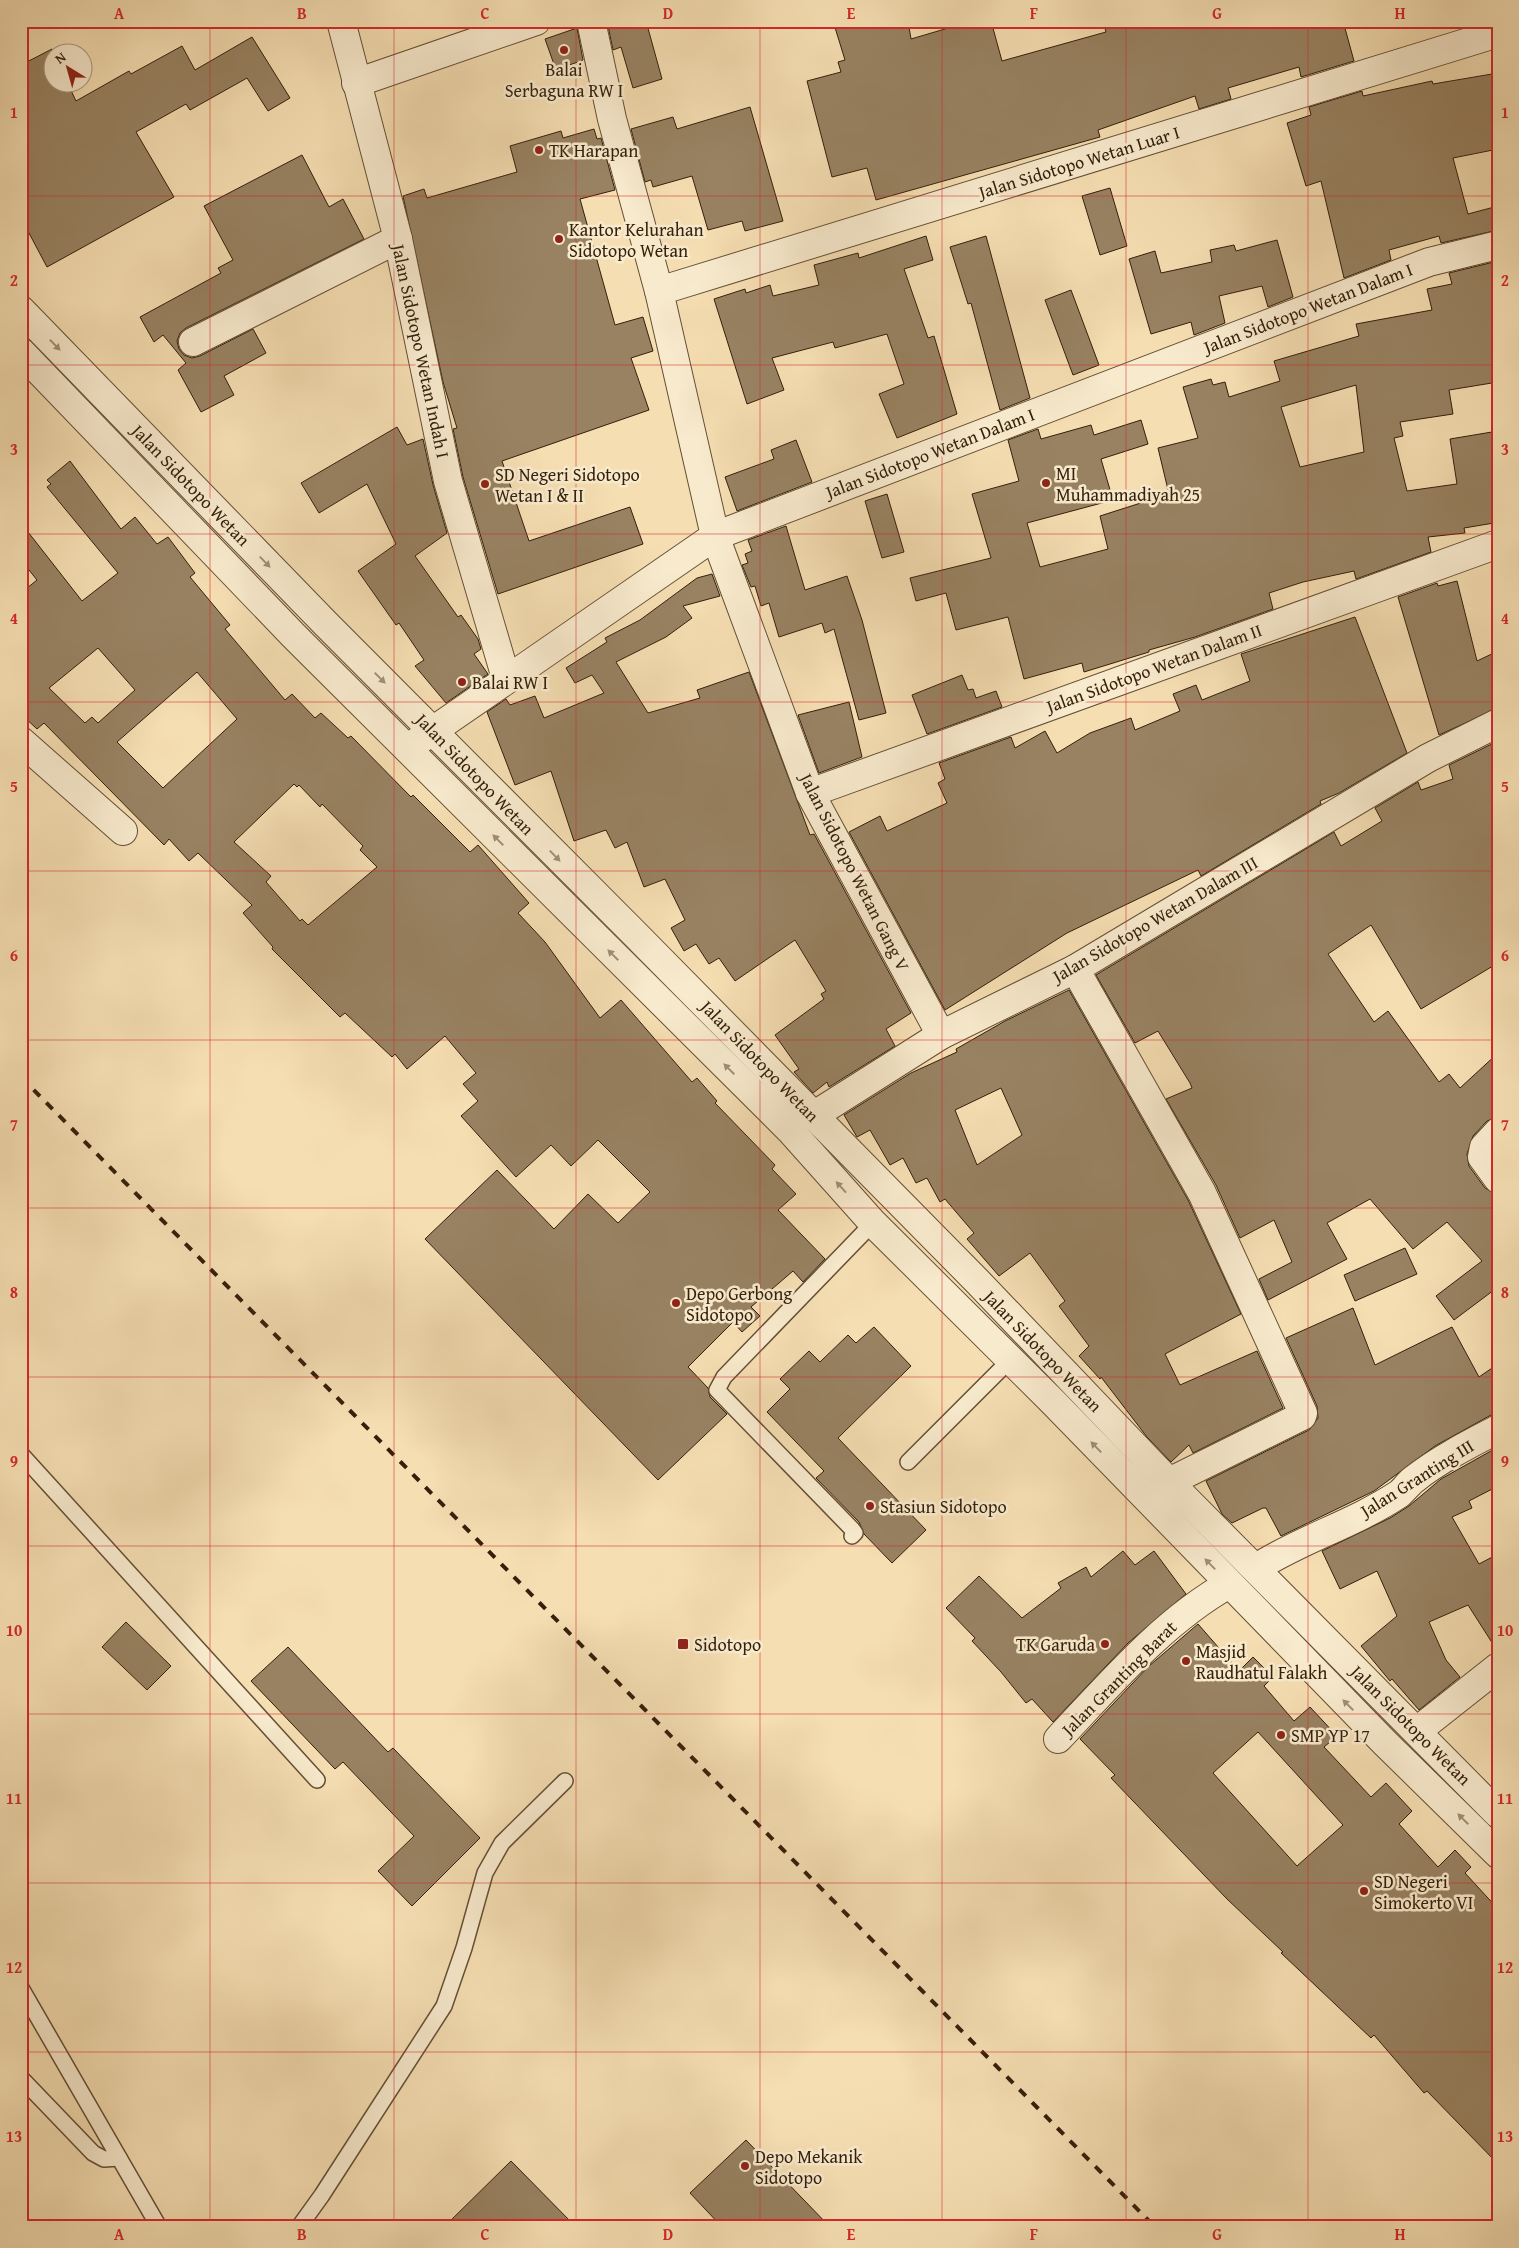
<svg xmlns="http://www.w3.org/2000/svg" width="1519" height="2248" font-family="'Gentium Book Plus',serif">
  <style>
    .building { fill: #988262; stroke: #341f0b; fill-rule: evenodd }
    .lines { fill: none; stroke-linecap: round; stroke-linejoin: round }
    .lane-casing { stroke: #644f35; stroke-width: 18 }
    .street-casing { stroke: #644f35; stroke-width: 30 }
    .lane { stroke: #f8eacd; stroke-width: 15 }
    .street { stroke: #f8eacd; stroke-width: 28 }
    .rail { stroke: #341f0b; stroke-width: 4; stroke-dasharray: 9 9; stroke-linecap: butt }
    .oneway { fill: #a08f76 }
    .grid { fill: none; stroke: #d62828; stroke-width: 1; stroke-opacity: 0.55 }
    .poi-dot { fill: #8f2418; stroke: #f8eacd; stroke-width: 2 }
    .labels { text-anchor: middle; dominant-baseline: central; stroke-width: 5; stroke-linejoin: round; paint-order: stroke }
    .poi-label { font-size: 18px; fill: #341f0b; stroke: #f8eacd; text-anchor: start }
    .street-label { font-size: 18px; fill: #341f0b; stroke: #f8eacd }
    .neatline { fill: none; stroke: #d62828; stroke-width: 2 }
    .grid-label { font-size: 16px; text-anchor: middle; font-weight: bold; fill: #d62828 }
  </style>
  <rect width="100%" height="100%" fill="#f5deb2"/>
  <filter id="stains"><feTurbulence type="fractalNoise" baseFrequency=".004" numOctaves="4"/><feColorMatrix values="0 0 0 0 .2 0 0 0 0 .09 0 0 0 0 .02 0 0 0 .5 -.17"/></filter>
  <radialGradient id="worn" r=".72"><stop offset=".6" stop-color="#630" stop-opacity="0"/><stop offset="1" stop-color="#630" stop-opacity=".3"/></radialGradient>
  <g class="building">
    <path d="M607 21H646L662 79 633 88 621 47 613 50Z"/>
    <path d="M833 21H908L911 39 972 21H991L1002 61 1106 32 1103 21H1343L1354 61 1301 77 1299 67 1228 88 1231 99 1199 109 1195 96 1098 130 1100 137 876 200 867 168 832 177 807 81 841 72 838 62 845 60Z"/>
    <path d="M577 28 583 60 556 70 545 39Z"/>
    <path d="M252 37 290 98 268 111 247 78 190 110 186 104 136 132 174 197 47 267 21 218V65L52 49V82H67L76 101 129 71 131 74 182 46 195 70Z"/>
    <path d="M1498 73V149L1453 158 1468 214 1498 206V230L1441 243 1439 236 1389 250 1391 260 1344 278 1321 181 1306 186 1287 123 1311 115 1309 107 1362 91 1363 96 1432 81 1433 84Z"/>
    <path d="M750 107 783 221 745 231 742 221 708 230 692 176 653 187 651 180 645 182 631 129 673 117 677 129Z"/>
    <path d="M594 129 597 139 601 138 615 190 580 199 615 325 643 317 653 351 631 358 649 410 502 461 529 541 630 507 643 544 498 594 463 477 453 429 457 428 443 382 403 196 424 189 427 198 517 172 510 146 561 131 563 138Z"/>
    <path d="M302 155 329 207 343 199 364 239 186 328 180 333 177 341 179 349 184 355 192 358 200 356 253 329 266 353 224 376 234 395 201 412 178 370 186 363 163 335 154 342 140 317 221 273 218 268 233 260 204 206Z"/>
    <path d="M1110 188 1127 246 1100 255 1082 196Z"/>
    <path d="M926 236 933 260 904 269 928 338 934 336 957 414 897 438 879 394 904 384 887 334 835 348 833 342 772 358 784 390 747 404 714 299 745 289 746 293 770 285 773 296 819 285 814 265 858 253 859 258Z"/>
    <path d="M986 236 1030 398 1000 410 971 303 968 304 950 247Z"/>
    <path d="M1277 240 1293 297 1268 307 1262 286 1219 296 1225 323 1194 335 1191 322 1151 334 1129 259 1155 251 1161 273 1212 262 1210 250 1234 245 1236 251Z"/>
    <path d="M1498 261V382L1449 390 1453 414 1400 422 1403 436 1394 438 1407 491 1457 484 1450 439 1498 431V516L1493 517 1494 523 1464 528 1465 533 1428 537 1431 552 1356 579 1354 571 1303 582 1269 593 1273 609 1195 637 1149 650V652L1084 672 1082 663 1024 679 1008 617 956 630 946 593 916 601 910 578 991 558 972 494 1019 481 1008 440 1038 429 1041 439 1091 425 1094 435 1141 420 1148 444 1101 459 1113 500 1027 523 1040 567 1108 549 1100 516 1169 494 1158 448 1198 438 1183 387 1211 379 1213 385 1225 382 1229 397 1280 381 1274 361 1359 336 1356 324 1432 310 1427 289 1452 284 1449 273ZM1356 385 1364 452 1300 467 1281 407Z"/>
    <path d="M1071 290 1099 365 1073 375 1045 300Z"/>
    <path d="M397 427 407 445 423 439 433 485 447 533 415 556 458 617 461 615 478 639 481 649 474 654 488 674 446 703 415 666 424 660 399 623 396 625 358 571 396 544 367 484 319 513 301 483Z"/>
    <path d="M796 440 812 482 737 511 725 477 774 459 771 450Z"/>
    <path d="M70 461 121 529 135 517 157 544 168 537 195 573 190 577 230 625 225 629 285 700 292 694 315 718 321 713 348 738 351 736 411 797 413 795 470 852 478 845 529 903 518 913 545 942 600 1018 621 1000 692 1082 697 1078 717 1101 715 1103 775 1165 772 1169 796 1194 778 1210 825 1259 803 1282 793 1271 751 1307 760 1316 742 1332 733 1322 688 1367 708 1388 710 1397 727 1414 658 1480 425 1239 497 1170 554 1229 588 1194 618 1223 650 1192 598 1140 571 1166 551 1145 516 1177 461 1116 478 1101 463 1084 476 1073 445 1036 407 1069 395 1054 392 1057 345 1013 340 1017 272 949 273 947 243 913 252 905 198 853 189 861 169 839 164 845 44 723 37 729 21 714V593L37 580 21 560V523L82 601 118 573 47 487 51 484 47 480ZM98 648 135 690 98 723 92 717 85 723 49 688ZM197 672 237 719 163 788 117 742ZM294 784 297 787 299 785 320 807 322 804 363 846 360 850 377 867 308 925 302 919 300 921 266 882 271 876 234 842Z"/>
    <path d="M887 494 904 552 882 558 865 501Z"/>
    <path d="M786 526 805 590 847 576 862 620 886 713 859 720 834 629 825 633 822 623 779 637 769 603 761 606 755 586 751 587 742 565 748 563 745 554 752 551 748 540Z"/>
    <path d="M712 574 720 596 683 606 692 618 666 637 616 662 648 713 700 698 697 690 749 672 810 835 814 834 911 1013 886 1029 895 1046 829 1087 827 1082 813 1093 794 1072 799 1069 775 1035 824 999 821 994 826 991 795 940 735 981 719 958 709 964 696 944 684 951 671 928 685 920 665 879 644 887 627 842 615 848 606 830 574 841 551 771 515 785 487 712 506 699 510 705 535 696 544 718 604 693 592 675 575 683 566 668 607 642 605 638 640 620 697 578Z"/>
    <path d="M1457 581 1477 661 1498 651V708L1439 735 1398 597 1437 583 1438 586Z"/>
    <path d="M1355 617 1407 753 1339 793 1320 801 1321 804 1201 876 1198 870 1067 933 945 1010 849 832 880 816 887 831 947 803 938 783 945 779 939 763 1011 737 1015 748 1045 731 1057 753 1090 733 1131 718 1135 730 1180 711 1173 694 1196 685 1202 700 1250 681 1241 654Z"/>
    <path d="M962 675 968 690 973 689 976 698 996 691 1002 707 927 734 912 695Z"/>
    <path d="M849 702 862 757 819 773 798 715Z"/>
    <path d="M1498 741V963L1421 1009 1371 925 1328 954 1374 1022 1388 1011 1439 1082 1449 1074 1460 1088 1498 1053V1117L1487 1121 1473 1136 1467 1154 1469 1166 1485 1188 1498 1194V1287L1454 1320 1436 1296 1482 1261 1447 1222 1413 1249 1370 1199 1327 1223 1347 1259 1268 1300 1259 1279 1292 1262 1274 1220 1240 1238 1216 1185 1166 1099 1192 1088 1190 1083 1158 1031 1135 1043 1096 975 1334 832 1341 846 1382 821 1375 808 1418 782 1421 790 1453 779 1449 765Z"/>
    <path d="M1069 990 1188 1200 1241 1314 1165 1354 1180 1385 1257 1351 1283 1408 1193 1453 1189 1445 1171 1462 1147 1437 1101 1377 1100 1379 1079 1356 1089 1346 1059 1306 1065 1301 1030 1253 999 1276 967 1239 974 1233 945 1199 940 1202 927 1178 916 1183 903 1158 890 1165 870 1130 857 1137 844 1115 911 1073 957 1052 956 1049 1005 1021ZM1001 1088 1022 1135 977 1165 955 1110Z"/>
    <path d="M1405 1248 1417 1274 1355 1301 1344 1275Z"/>
    <path d="M1353 1308 1375 1365 1452 1327 1479 1377 1498 1364V1414L1491 1415 1435 1446 1374 1491 1281 1536 1266 1508H1263L1232 1523 1222 1514 1206 1481 1309 1430 1318 1418 1317 1406 1286 1338Z"/>
    <path d="M874 1327 911 1366 838 1438 926 1530 892 1563 864 1534 859 1522 816 1478 824 1471 767 1412 790 1389 780 1379 809 1351 820 1362 848 1335 856 1343Z"/>
    <path d="M1498 1447V1486L1469 1501 1472 1508 1452 1517 1479 1564 1498 1554V1652L1468 1605 1429 1622 1446 1660 1460 1677 1419 1710 1392 1679 1390 1681 1361 1646 1397 1616 1377 1571 1340 1589 1322 1551 1390 1518 1409 1506 1441 1479Z"/>
    <path d="M1123 1551 1135 1565 1154 1551 1186 1594 1128 1643 1053 1722 1032 1699 1026 1703 1001 1672 972 1641 975 1638 946 1608 979 1576 1022 1618 1061 1588 1058 1583 1086 1567 1091 1577Z"/>
    <path d="M126 1622 171 1666 147 1690 102 1647Z"/>
    <path d="M1198 1624 1239 1671 1253 1657 1273 1677 1264 1686 1294 1721 1310 1707 1337 1736 1324 1747 1371 1797 1386 1783 1412 1811 1399 1824 1438 1867 1455 1850 1471 1867 1465 1873 1498 1909V2164L1427 2091 1424 2093 1374 2035 1371 2038 1281 1953 1283 1952 1227 1899 1111 1778 1115 1775 1080 1739 1149 1666ZM1258 1732 1343 1825 1297 1866 1213 1773Z"/>
    <path d="M288 1647 388 1752 393 1748 480 1838 412 1906 378 1871 414 1836 343 1762 335 1769 251 1681Z"/>
    <path d="M746 2140 830 2227H722L690 2193Z"/>
    <path d="M511 2161 576 2227H444Z"/>
  </g>
  <g class="lines">
    <defs>
      <g id="lane">
        <path d="M21 1454 317 1780"/>
        <path d="M908 1462 1010 1360"/>
        <path d="M852 1536 855 1533 852 1529 717 1390 724 1377 873 1223"/>
        <path d="M21 1988 159 2227"/>
        <path d="M21 2078 93 2153 104 2159 119 2158"/>
        <path d="M299 2227 322 2195 444 2006 464 1948 485 1873 502 1843 565 1781"/>
      </g>
      <g id="street">
        <path d="M341 21 398 239 448 481 506 678"/>
        <path d="M591 21 612 119 659 291 715 536 810 793 941 1035"/>
        <path d="M356 83 536 21"/>
        <path d="M659 291 1498 33"/>
        <path d="M21 310 326 624 635 934 977 1281 1169 1482 1498 1814"/>
        <path d="M193 342 398 239"/>
        <path d="M21 352 294 636 790 1130 873 1223 1054 1403 1385 1743 1498 1854"/>
        <path d="M21 741 123 831"/>
        <path d="M418 741 715 536 1429 262 1498 245"/>
        <path d="M810 793 1498 544"/>
        <path d="M1075 969 1202 1193 1303 1413 1302 1416 1169 1482"/>
        <path d="M813 1116 941 1035 1075 969 1428 758 1498 723"/>
        <path d="M1498 1132 1484 1147 1482 1157 1498 1179"/>
        <path d="M1256 1568C1301 1539 1354 1524 1399 1494 1404 1490 1408 1484 1413 1480 1438 1460 1469 1444 1498 1429"/>
        <path d="M1417 1731 1498 1667"/>
        <path d="M1058 1739C1111 1683 1162 1622 1229 1584"/>
      </g>
    </defs>
    <use href="#lane" class="lane-casing"/>
    <use href="#street" class="street-casing"/>
    <use href="#lane" class="lane"/>
    <use href="#street" class="street"/>
    <path class="rail" d="M21 1077 1155 2227"/>
  </g>
  <defs><path id="oneway-solid" d="M-6-.8H1V-3.2L6.5 0L1 3.2V.8H-6Z" transform="scale(1.25)"/></defs>
  <g class="oneway">
    <use href="#oneway-solid" transform="translate(55 345) rotate(46)"/>
    <use href="#oneway-solid" transform="translate(265 562) rotate(46)"/>
    <use href="#oneway-solid" transform="translate(380 678) rotate(45)"/>
    <use href="#oneway-solid" transform="translate(498 840) rotate(-135)"/>
    <use href="#oneway-solid" transform="translate(555 856) rotate(46)"/>
    <use href="#oneway-solid" transform="translate(613 955) rotate(-135)"/>
    <use href="#oneway-solid" transform="translate(729 1069) rotate(-135)"/>
    <use href="#oneway-solid" transform="translate(841 1187) rotate(-132)"/>
    <use href="#oneway-solid" transform="translate(1096 1447) rotate(-134)"/>
    <use href="#oneway-solid" transform="translate(1210 1564) rotate(-134)"/>
    <use href="#oneway-solid" transform="translate(1348 1705) rotate(-135)"/>
    <use href="#oneway-solid" transform="translate(1463 1819) rotate(-135)"/>
  </g>
  <path class="grid" d="M210 21V2227M394 21V2227M576 21V2227M760 21V2227M942 21V2227M1126 21V2227M1308 21V2227M21 196H1498M21 365H1498M21 534H1498M21 702H1498M21 871H1498M21 1040H1498M21 1208H1498M21 1377H1498M21 1546H1498M21 1714H1498M21 1883H1498M21 2052H1498"/>
  <g class="poi-dot">
    <circle cx="564" cy="50" r="5"/>
    <circle cx="539" cy="150" r="5"/>
    <circle cx="559" cy="239" r="5"/>
    <circle cx="1046" cy="483" r="5"/>
    <circle cx="485" cy="484" r="5"/>
    <circle cx="462" cy="682" r="5"/>
    <circle cx="676" cy="1303" r="5"/>
    <circle cx="870" cy="1506" r="5"/>
    <rect x="677" y="1638" width="12" height="12" rx="2.5"/>
    <circle cx="1105" cy="1644" r="5"/>
    <circle cx="1186" cy="1661" r="5"/>
    <circle cx="1281" cy="1735" r="5"/>
    <circle cx="1364" cy="1891" r="5"/>
    <circle cx="745" cy="2166" r="5"/>
  </g>
  <g class="labels">
    <g class="poi-label">
      <text x="564" y="69" text-anchor="middle">Balai<tspan x="564" dy="21">Serbaguna RW I</tspan></text>
      <text x="549" y="150">TK Harapan</text>
      <text x="569" y="229">Kantor Kelurahan<tspan x="569" dy="21">Sidotopo Wetan</tspan></text>
      <text x="1056" y="473">MI<tspan x="1056" dy="21">Muhammadiyah 25</tspan></text>
      <text x="495" y="474">SD Negeri Sidotopo<tspan x="495" dy="21">Wetan I &amp; II</tspan></text>
      <text x="472" y="682">Balai RW I</text>
      <text x="686" y="1293">Depo Gerbong<tspan x="686" dy="21">Sidotopo</tspan></text>
      <text x="880" y="1506">Stasiun Sidotopo</text>
      <text x="694" y="1644">Sidotopo</text>
      <text x="1095" y="1644" text-anchor="end">TK Garuda</text>
      <text x="1196" y="1651">Masjid<tspan x="1196" dy="21">Raudhatul Falakh</tspan></text>
      <text x="1291" y="1735">SMP YP 17</text>
      <text x="1374" y="1881">SD Negeri<tspan x="1374" dy="21">Simokerto VI</tspan></text>
      <text x="755" y="2156">Depo Mekanik<tspan x="755" dy="21">Sidotopo</tspan></text>
    </g>
    <g class="street-label">
      <text transform="translate(1079 162) rotate(-17)">Jalan Sidotopo Wetan Luar I</text>
      <text transform="translate(1308 308) rotate(-21)">Jalan Sidotopo Wetan Dalam I</text>
      <text transform="translate(421 351) rotate(78)">Jalan Sidotopo Wetan Indah I</text>
      <text transform="translate(930 453) rotate(-21)">Jalan Sidotopo Wetan Dalam I</text>
      <text transform="translate(191 485) rotate(46)">Jalan Sidotopo Wetan</text>
      <text transform="translate(1154 668) rotate(-20)">Jalan Sidotopo Wetan Dalam II</text>
      <text transform="translate(475 774) rotate(46)">Jalan Sidotopo Wetan</text>
      <text transform="translate(855 872) rotate(63)">Jalan Sidotopo Wetan Gang V</text>
      <text transform="translate(1155 919) rotate(-30)">Jalan Sidotopo Wetan Dalam III</text>
      <text transform="translate(760 1061) rotate(46)">Jalan Sidotopo Wetan</text>
      <text transform="translate(1043 1351) rotate(46)">Jalan Sidotopo Wetan</text>
      <text transform="translate(1417 1478) rotate(-32)">Jalan Granting III</text>
      <text transform="translate(1119 1678) rotate(-45)">Jalan Granting Barat</text>
      <text transform="translate(1411 1725) rotate(45)">Jalan Sidotopo Wetan</text>
    </g>
  </g>
  <rect width="1519" height="2248" fill="none" stroke="#f5deb2" stroke-width="55"/>
  <g transform="translate(68 68) rotate(323)"><circle r="24" fill="#f8eacd" stroke="#aa997f"/>
  <path d="M0-4L9 19L0 12L-9 19Z" fill="#8f2418"/>
  <text y="-8" font-size="14" font-weight="bold" text-anchor="middle" fill="#341f0b">N</text>
  </g>
  <rect x="28" y="28" width="1464" height="2192" class="neatline"/>
  <g class="grid-label">
    <text x="119" y="19">A</text>
    <text x="302" y="19">B</text>
    <text x="485" y="19">C</text>
    <text x="668" y="19">D</text>
    <text x="851" y="19">E</text>
    <text x="1034" y="19">F</text>
    <text x="1217" y="19">G</text>
    <text x="1400" y="19">H</text>
    <text x="14" y="118">1</text>
    <text x="1505" y="118">1</text>
    <text x="14" y="286">2</text>
    <text x="1505" y="286">2</text>
    <text x="14" y="455">3</text>
    <text x="1505" y="455">3</text>
    <text x="14" y="624">4</text>
    <text x="1505" y="624">4</text>
    <text x="14" y="792">5</text>
    <text x="1505" y="792">5</text>
    <text x="14" y="961">6</text>
    <text x="1505" y="961">6</text>
    <text x="14" y="1130">7</text>
    <text x="1505" y="1130">7</text>
    <text x="14" y="1298">8</text>
    <text x="1505" y="1298">8</text>
    <text x="14" y="1467">9</text>
    <text x="1505" y="1467">9</text>
    <text x="14" y="1636">10</text>
    <text x="1505" y="1636">10</text>
    <text x="14" y="1804">11</text>
    <text x="1505" y="1804">11</text>
    <text x="14" y="1973">12</text>
    <text x="1505" y="1973">12</text>
    <text x="14" y="2142">13</text>
    <text x="1505" y="2142">13</text>
    <text x="119" y="2240">A</text>
    <text x="302" y="2240">B</text>
    <text x="485" y="2240">C</text>
    <text x="668" y="2240">D</text>
    <text x="851" y="2240">E</text>
    <text x="1034" y="2240">F</text>
    <text x="1217" y="2240">G</text>
    <text x="1400" y="2240">H</text>
  </g>
  <rect width="100%" height="100%" filter="url(#stains)"/>
  <rect width="100%" height="100%" fill="url(#worn)"/>
</svg>
